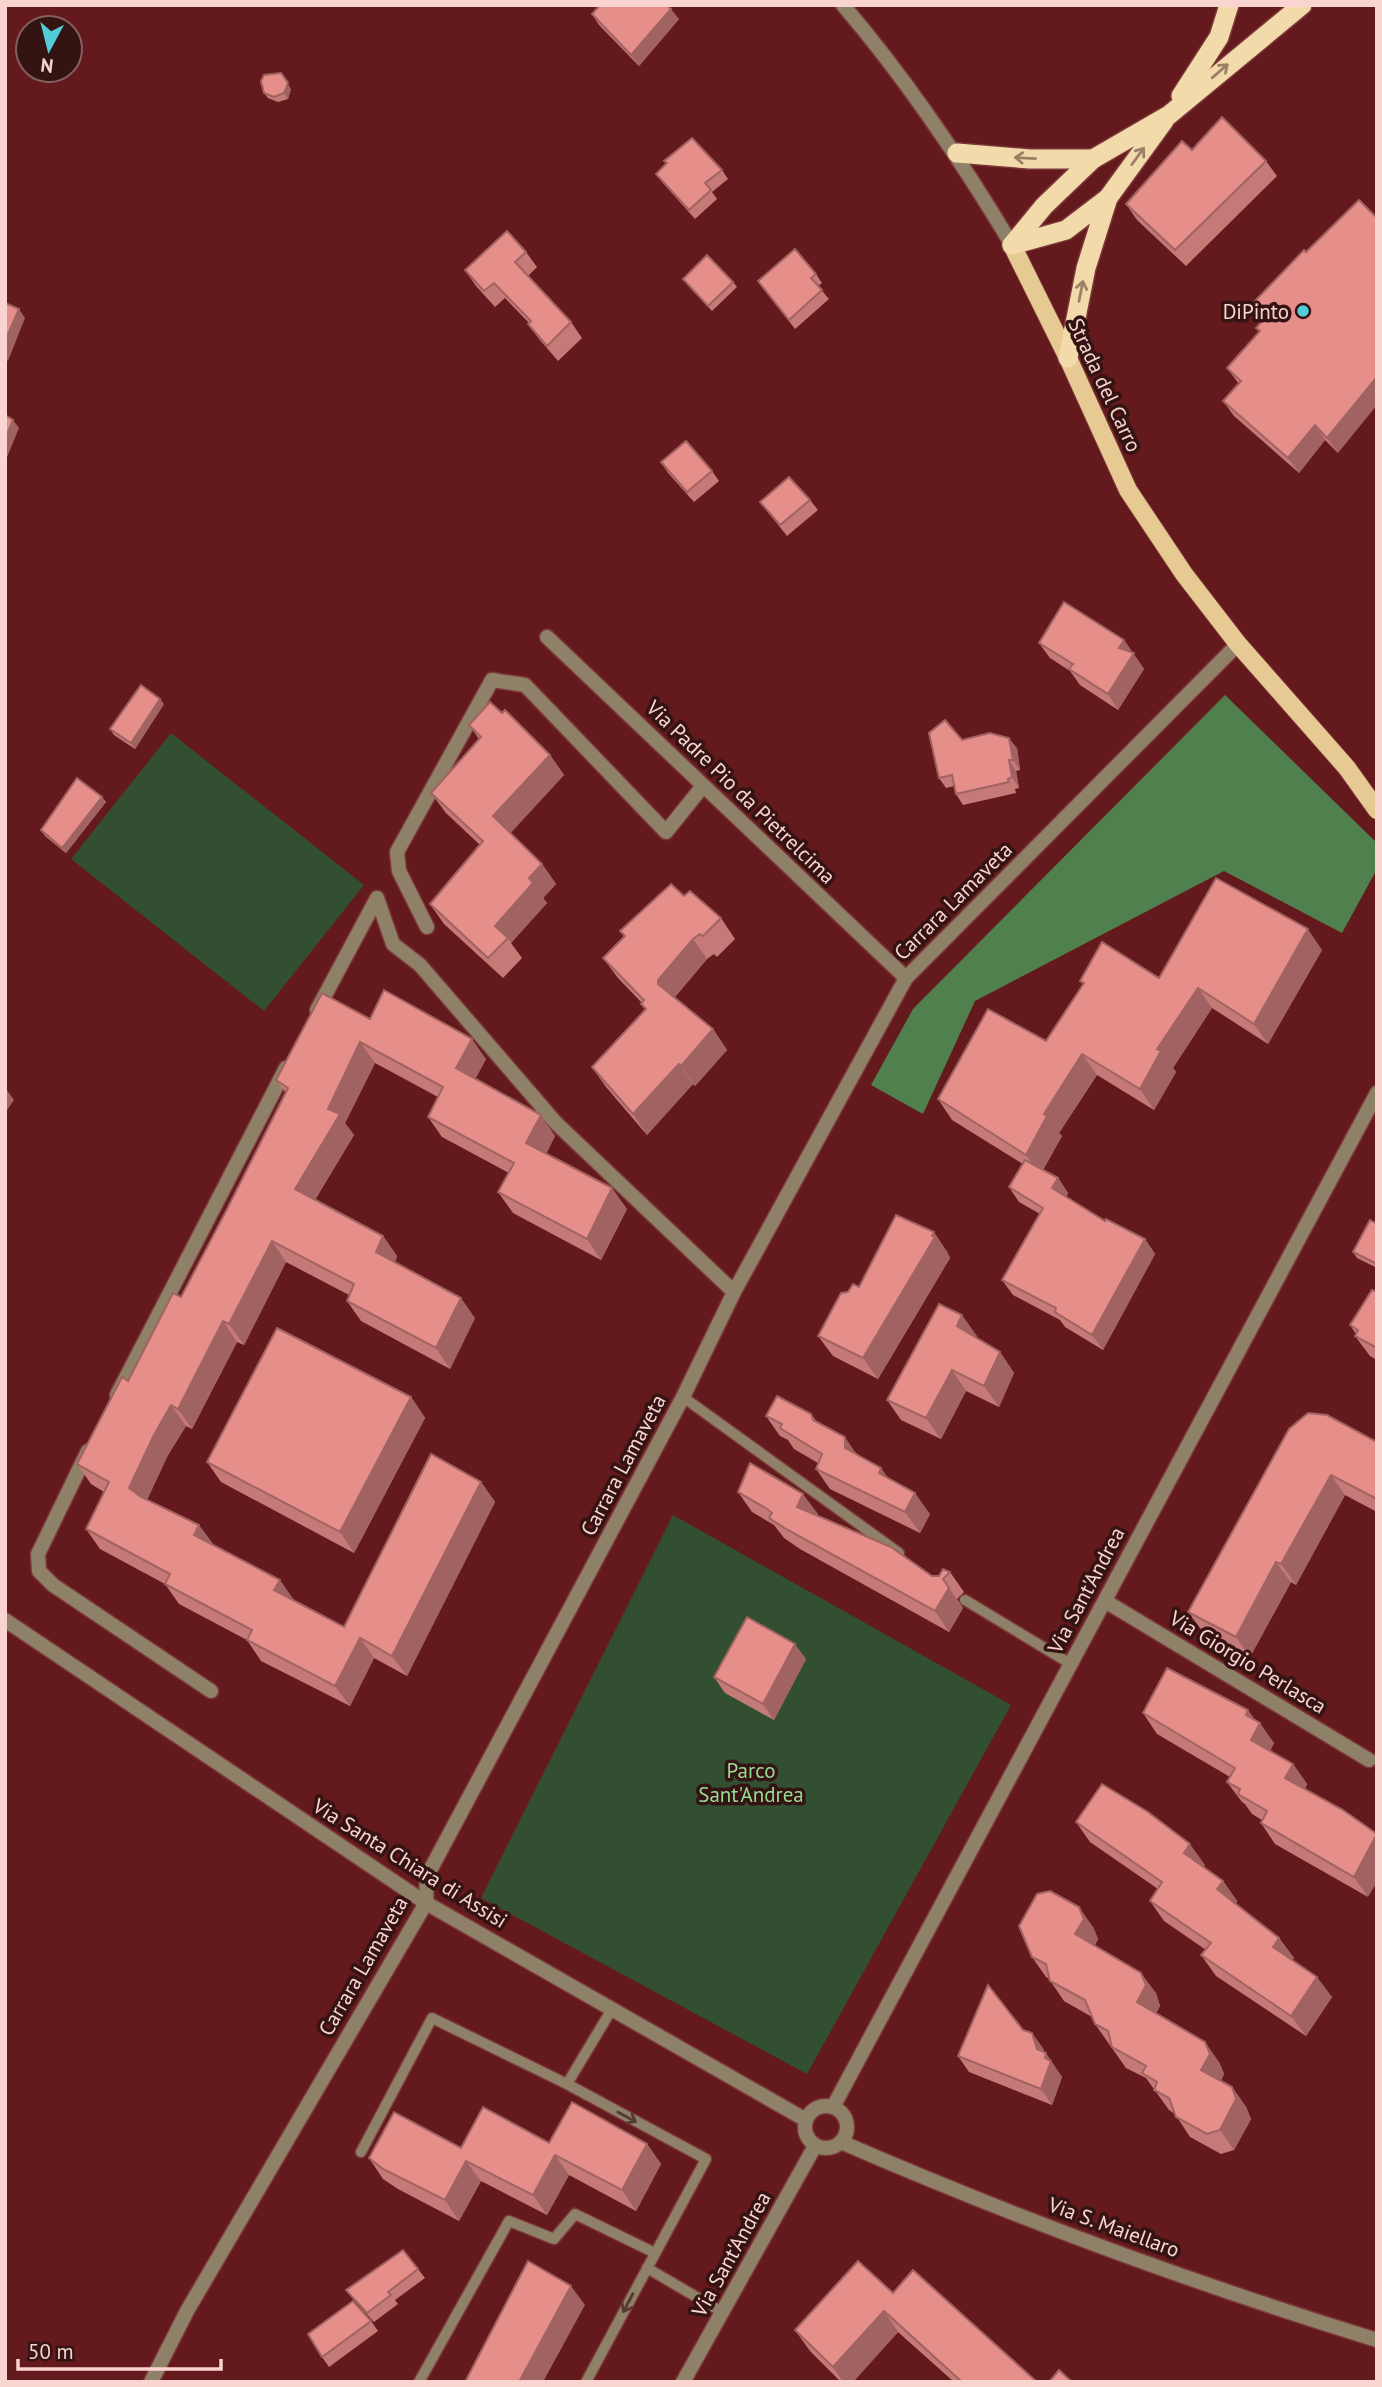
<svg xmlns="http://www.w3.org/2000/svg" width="1382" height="2387" font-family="'PT Sans',sans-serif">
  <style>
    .green { fill: #324f31 }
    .forest { fill: #50804d }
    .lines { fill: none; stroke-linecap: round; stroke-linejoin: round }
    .service-casing { stroke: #7c3739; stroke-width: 13 }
    .minor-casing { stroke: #7c3739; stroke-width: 17 }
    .tertiary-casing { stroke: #7c3739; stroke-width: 17 }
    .primary-casing { stroke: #7c3739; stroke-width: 20 }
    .trunk-casing { stroke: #7c3739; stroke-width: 22 }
    .service { stroke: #8f8167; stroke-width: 10 }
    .minor { stroke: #8f8167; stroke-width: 14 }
    .tertiary { stroke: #8f8167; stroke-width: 14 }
    .primary { stroke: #e7ca93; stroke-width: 18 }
    .trunk { stroke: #f2daaa; stroke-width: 19 }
    .wall { fill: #c57a77 }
    .shaded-wall { fill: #a06361 }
    .building { fill: #e58e8a; stroke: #a06361; stroke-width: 2 }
    .oneway { stroke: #9c8066 }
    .oneway2 { stroke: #543a30 }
    .poi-dot { fill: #52ccd6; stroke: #341313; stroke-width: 2.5 }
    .labels { text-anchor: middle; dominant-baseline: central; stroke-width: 7; stroke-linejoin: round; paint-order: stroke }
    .poi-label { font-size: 21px; fill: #fad4d1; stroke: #341313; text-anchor: end }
    .street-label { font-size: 21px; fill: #fad4d1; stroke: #341313 }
    .park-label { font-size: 21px; fill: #97dc93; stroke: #341313 }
  </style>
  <rect width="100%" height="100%" fill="#64191c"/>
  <g class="green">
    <path d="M171 733 364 885 264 1011 71 859Z"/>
    <path d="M673 1515 1011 1705 807 2074 481 1898Z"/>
  </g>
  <path class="forest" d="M1225 695 1377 843V869L1342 933 1224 871 975 1001 923 1114 871 1085 913 1009Z"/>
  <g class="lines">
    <defs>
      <g id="service">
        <path d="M683 1397 899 1553"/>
        <path d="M965 1600 1071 1664"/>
        <path d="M567 2084 612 2009"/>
        <path d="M361 2152 432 2018 567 2084 706 2159 586 2382"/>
        <path d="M647 2268 722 2312"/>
        <path d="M419 2382 509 2221 554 2239 575 2214 655 2253"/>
      </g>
      <g id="minor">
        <path d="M843 5C908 81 961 160 1012 245"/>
        <path d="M547 637 906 978"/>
        <path d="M427 927 399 871 397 852 492 680 525 685 666 832 703 786"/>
        <path d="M317 1010 377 898 393 944 420 965 556 1123 734 1292"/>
        <path d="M117 1395 286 1068"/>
        <path d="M88 1451 38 1554 39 1571 53 1585 211 1691"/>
        <path d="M1105 1601 1369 1760"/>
        <path d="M5 1620 426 1903 806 2120"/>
        <path d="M841 2142C1016 2218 1195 2284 1377 2340"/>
        <path d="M151 2382 187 2311 426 1903 427 1876 683 1397 734 1292 906 978 1238 644"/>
      </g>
      <g id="tertiary">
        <circle cx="826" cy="2127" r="21"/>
        <path d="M833 2107 1377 1093"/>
        <path d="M683 2382 815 2146"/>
      </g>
      <path id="primary" d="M1012 245 1068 358 1128 490 1184 574 1238 644 1347 768 1377 810"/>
      <g id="trunk">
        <path d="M1181 96 1219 37 1229 5"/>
        <path d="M957 153 1030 159H1093"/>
        <path d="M1012 245 1044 206 1093 159 1169 115 1302 5"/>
        <path d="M1012 245 1066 230 1108 198 1164 121"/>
        <path d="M1068 358 1086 268 1108 198"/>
      </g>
    </defs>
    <use href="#service" class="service-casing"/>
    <use href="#minor" class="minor-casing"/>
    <use href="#tertiary" class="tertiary-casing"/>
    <use href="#primary" class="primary-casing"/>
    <use href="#trunk" class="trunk-casing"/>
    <use href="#service" class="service"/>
    <use href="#minor" class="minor"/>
    <use href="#tertiary" class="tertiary"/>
    <use href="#primary" class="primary"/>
    <use href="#trunk" class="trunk"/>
  </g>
  <g class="wall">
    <path d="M592 14 679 19 639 66 599 25Z"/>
    <path d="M291 89 288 99 278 102 268 98 264 93Z"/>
    <path d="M1192 150 1266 161 1277 176 1186 266 1137 220 1126 204Z"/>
    <path d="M722 170 728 179 712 192 717 199 695 219 663 183 656 174Z"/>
    <path d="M1304 250 1338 453 1325 440 1299 473 1234 416 1223 401 1239 384 1227 368 1259 332 1256 328 1265 318 1254 302Z"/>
    <path d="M526 252 537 267 528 276 571 322 582 338 558 361 539 339 528 324 529 323 505 298 495 307 476 286 465 270Z"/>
    <path d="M816 274 822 283 818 286 829 299 795 329 758 281Z"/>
    <path d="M683 279 733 282 737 287 712 311Z"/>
    <path d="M661 462 712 471 719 481 694 502 668 473Z"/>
    <path d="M810 500 818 510 787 536 760 502Z"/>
    <path d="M1124 640 1144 669 1118 710 1080 685 1070 671 1050 658 1039 643Z"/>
    <path d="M164 704 135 749 114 735 110 729Z"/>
    <path d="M469 725 550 755 564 775 510 833 542 864 556 884 543 898 547 903 511 943 522 958 503 978 444 924 430 904 480 845 446 813 431 793 479 739Z"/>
    <path d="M962 740 1017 748 1020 770 1016 771 1019 788 1015 789 1016 793 963 805 956 794 954 786 946 788 939 778Z"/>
    <path d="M102 797 106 802 66 853 45 836 41 830Z"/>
    <path d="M684 896 721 918 735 939 717 957 714 954 707 959 675 997 713 1029 727 1050 695 1086 693 1084 647 1135 606 1087 592 1067 645 1009 641 1004 642 1003 618 978 603 958 624 936 620 931Z"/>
    <path d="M1322 950 1268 1044 1212 1008 1173 1068 1176 1072 1154 1110 1097 1075 1059 1133 1062 1136 1043 1170 1058 1178 1068 1193 1066 1197 1105 1221 1145 1239 1155 1254 1103 1350 1065 1327 1060 1320 1013 1295 1002 1280 1040 1214 1019 1202 1009 1187 1023 1164 952 1120 938 1099 1046 1041 1083 984 1080 981 1159 978Z"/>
    <path d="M370 1019 486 1059 475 1079 555 1136 546 1154 627 1209 601 1260 513 1213 498 1192 509 1173 442 1137 428 1117 438 1097 375 1063 345 1123 354 1135 315 1200 383 1236 397 1256 395 1262 475 1318 450 1369 361 1321 347 1301 349 1295 286 1262 244 1345 237 1342 192 1429 186 1426 168 1455 147 1500 294 1601 344 1627 481 1482 495 1502 407 1676 374 1658 350 1706 261 1661 247 1640 179 1604 165 1584 100 1549 86 1529 104 1492 91 1484 77 1464 128 1381 181 1297 226 1211 286 1093 276 1080Z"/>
    <path d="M1377 1224V1268L1357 1258 1353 1252Z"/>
    <path d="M948 1253V1254L950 1258 878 1379 833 1356 818 1336 848 1292 859 1287Z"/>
    <path d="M1377 1292V1360L1370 1356 1355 1336 1356 1334 1350 1325Z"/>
    <path d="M977 1336 976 1338 1000 1352 1014 1373 999 1407 966 1391 941 1439 901 1420 887 1400Z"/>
    <path d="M411 1397 425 1418 354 1553 221 1482 207 1462Z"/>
    <path d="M811 1414 817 1422 888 1478 930 1514 920 1533 830 1489 816 1469 818 1463 794 1449 788 1440 780 1436 766 1416Z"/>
    <path d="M1289 1429 1377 1442V1512L1345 1495 1296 1585 1291 1582 1250 1657 1203 1632 1188 1612Z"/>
    <path d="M738 1492 818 1514 817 1516 932 1576H939L950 1572 964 1592 957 1599 963 1608 949 1632 800 1549 784 1538 774 1525 752 1512Z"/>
    <path d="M806 1659 774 1720 725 1693 714 1677Z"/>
    <path d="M1143 1713 1255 1720 1274 1743 1270 1751 1293 1764 1307 1784 1305 1789 1368 1897 1275 1844 1261 1823 1262 1820 1252 1814 1245 1804 1242 1802 1227 1782 1230 1777 1157 1734Z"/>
    <path d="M1076 1822 1205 1865 1203 1867 1223 1881 1237 1901 1236 1904 1279 1938 1294 1958 1292 1960 1332 1997 1306 2036 1216 1976 1201 1955 1206 1950 1164 1921 1150 1901 1158 1889 1090 1842Z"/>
    <path d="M1093 1927 1098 1939 1095 1945 1156 1993 1160 2006 1156 2013 1219 2062 1224 2074 1221 2081 1232 2087 1246 2107 1251 2119 1234 2150 1221 2154 1190 2137 1175 2114 1169 2110 1146 2078 1126 2068 1095 2024 1092 2017 1064 2001 1049 1979 1046 1977 1032 1957Z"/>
    <path d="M1043 2048 1044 2052 1062 2077 1052 2105 969 2072 958 2056Z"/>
    <path d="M549 2143 647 2144 661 2164 636 2211 569 2175 547 2215 481 2181 459 2221 398 2189 383 2179 369 2158 461 2148Z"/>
    <path d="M418 2269 425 2278 395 2300 398 2304 374 2322 353 2299 346 2290Z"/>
    <path d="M893 2293 1037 2382H954L898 2332 853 2382H841L810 2351 795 2330Z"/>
    <path d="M371 2321 378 2331 329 2367 322 2357Z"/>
  </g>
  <g class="shaded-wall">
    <path d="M671 9 679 19 639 66 631 55Z"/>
    <path d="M281 73 291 89 288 99 284 93Z"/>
    <path d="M19 309 25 318 8 361 5 358V341Z"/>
    <path d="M1377 377V405L1338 453 1327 438Z"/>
    <path d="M13 420 19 428 5 462V439Z"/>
    <path d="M1315 425 1325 440 1299 473 1288 458Z"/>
    <path d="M1124 640 1144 669 1118 710 1108 694 1119 648Z"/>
    <path d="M160 699 164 704 135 749 131 743Z"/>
    <path d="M1009 738 1017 748 1020 770 1013 760Z"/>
    <path d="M550 755 564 775 507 837 493 816Z"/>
    <path d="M1009 760 1016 771 1019 788 1012 777Z"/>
    <path d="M102 797 106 802 66 853 62 848Z"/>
    <path d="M542 864 556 884 543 898 547 903 511 943 508 938 495 926 529 878Z"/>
    <path d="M1308 929 1322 950 1268 1044 1254 1024Z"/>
    <path d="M693 939 707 959 672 1000 658 984V980Z"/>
    <path d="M1198 988 1212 1008 1173 1068 1176 1072 1154 1110 1140 1089 1157 1049Z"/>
    <path d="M713 1029 727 1050 695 1086 681 1066Z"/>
    <path d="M472 1039 486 1059 470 1089 456 1068Z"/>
    <path d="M360 1042 375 1063 345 1123 354 1135 309 1209 295 1189 328 1109Z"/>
    <path d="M1082 1054 1097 1075 1059 1133 1062 1136 1040 1175 1026 1155 1044 1114Z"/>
    <path d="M679 1064 693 1084 647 1135 633 1114Z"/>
    <path d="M6 1089 14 1100 5 1113V1091Z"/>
    <path d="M541 1115 555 1136 540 1164 526 1143Z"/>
    <path d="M1058 1178 1068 1193 1063 1203 1052 1188Z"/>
    <path d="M612 1188 627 1209 601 1260 587 1239Z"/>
    <path d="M934 1232 948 1253V1254L950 1258 878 1379 863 1358Z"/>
    <path d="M383 1236 397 1256 390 1272 376 1252Z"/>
    <path d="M1145 1239 1155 1254 1103 1350 1092 1335Z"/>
    <path d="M272 1241 286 1262 244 1345 229 1324Z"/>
    <path d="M461 1298 475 1318 450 1369 436 1348Z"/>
    <path d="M962 1315 977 1336 971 1346 957 1326Z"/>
    <path d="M223 1321 237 1342 192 1429 178 1409Z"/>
    <path d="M1000 1352 1014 1373 999 1407 984 1386Z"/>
    <path d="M952 1370 966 1391 941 1439 926 1418Z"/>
    <path d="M411 1397 425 1418 354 1553 340 1532Z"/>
    <path d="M171 1405 186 1426 168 1455 143 1508 129 1488 154 1435Z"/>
    <path d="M845 1437 859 1458 845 1448Z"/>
    <path d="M881 1468 896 1489 879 1473Z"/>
    <path d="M1331 1475 1345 1495 1296 1585 1281 1564Z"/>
    <path d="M481 1482 495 1502 407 1676 392 1656Z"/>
    <path d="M915 1493 930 1514 920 1533 905 1512Z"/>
    <path d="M803 1494 818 1514 811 1528 797 1507Z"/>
    <path d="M199 1525 214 1545 208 1556 194 1535Z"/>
    <path d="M1276 1562 1291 1582 1250 1657 1236 1637Z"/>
    <path d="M280 1580 294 1600 274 1590Z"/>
    <path d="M949 1588 963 1608 949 1632 935 1611Z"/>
    <path d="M360 1638 374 1658 350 1706 335 1686Z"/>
    <path d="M795 1644 806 1659 774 1720 763 1704Z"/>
    <path d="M1248 1710 1259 1725 1260 1723 1274 1743 1265 1760 1251 1740 1246 1715Z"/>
    <path d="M1293 1764 1307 1784 1300 1798 1285 1778Z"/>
    <path d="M1377 1835V1882L1368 1897 1354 1877Z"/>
    <path d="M1190 1844 1205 1865 1199 1873 1184 1853Z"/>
    <path d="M1223 1881 1237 1901 1232 1910 1217 1889Z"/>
    <path d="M1079 1907 1093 1927 1098 1939 1090 1954 1075 1934Z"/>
    <path d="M1279 1938 1294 1958 1287 1967 1273 1947Z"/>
    <path d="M1141 1973 1156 1993 1160 2006 1151 2023 1137 2002Z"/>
    <path d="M1317 1977 1332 1997 1306 2036 1291 2016Z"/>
    <path d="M1032 2033 1043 2048 1045 2056 1046 2053 1062 2077 1052 2105 1041 2089 1037 2049Z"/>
    <path d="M1205 2042 1219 2062 1224 2074 1215 2091 1201 2070Z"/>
    <path d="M1232 2087 1246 2107 1251 2119 1234 2150 1220 2130Z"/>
    <path d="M647 2144 661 2164 636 2211 622 2190Z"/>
    <path d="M555 2155 569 2175 547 2215 533 2195Z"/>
    <path d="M466 2161 481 2181 459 2221 445 2200Z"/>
    <path d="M571 2286 585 2305 543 2382H519Z"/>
    <path d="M884 2311 898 2332 853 2382H843L833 2367Z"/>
  </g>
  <g class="building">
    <path d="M600 5H667L671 9 631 55 592 14Z"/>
    <path d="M281 73 288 83 284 93 274 97 264 93 261 81 264 75Z"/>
    <path d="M1222 117 1266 161 1175 250 1126 204 1182 141 1192 150Z"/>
    <path d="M692 138 722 170 705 183 711 190 689 210 656 174 667 163 664 161Z"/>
    <path d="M1359 200 1377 218V377L1327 438 1315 425 1288 458 1223 401 1241 381 1227 368 1260 331 1256 328 1267 315 1254 302 1304 250 1306 252Z"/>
    <path d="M507 231 526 252 515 262 571 322 547 346 528 324 531 321 494 283 484 291 465 270Z"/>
    <path d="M795 249 816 274 811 278 822 290 789 320 758 281Z"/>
    <path d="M707 255 733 282 708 306 683 279Z"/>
    <path d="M5 303 19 309 5 341Z"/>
    <path d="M5 415 13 420 5 439Z"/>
    <path d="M686 441 712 471 687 492 661 462Z"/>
    <path d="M789 477 810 500 780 525 760 502Z"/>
    <path d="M1064 602 1124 640 1119 648 1134 653 1108 694 1069 669 1073 664 1039 643Z"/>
    <path d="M141 685 160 699 131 743 110 729Z"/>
    <path d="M490 702 502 713 505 710 550 755 493 816 542 864 529 878 533 883 495 926 508 938 488 958 430 904 483 841 431 793 481 737 469 725Z"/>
    <path d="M945 720 962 740 990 733 1009 738 1013 760H1009L1012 777 1008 779 1009 782 956 794 952 775 939 778 929 733Z"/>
    <path d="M77 778 102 797 62 848 41 830Z"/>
    <path d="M1216 878 1308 929 1254 1024 1198 988 1157 1049 1161 1051 1140 1089 1082 1054 1044 1114 1047 1116 1026 1155 938 1099 988 1009 1046 1041 1084 983 1080 981 1102 942 1159 978Z"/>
    <path d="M671 884 684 896 690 891 721 918 703 936 700 934 693 939 658 980V984L713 1029 681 1066 679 1064 633 1114 592 1067 646 1009 641 1004 644 1000 603 958 625 936 620 931Z"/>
    <path d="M384 990 472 1039 456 1068 541 1115 526 1143 612 1188 587 1239 498 1192 514 1163 428 1117 443 1087 360 1042 328 1109 340 1114 295 1189 383 1236 376 1252 461 1298 436 1348 347 1301 354 1284 272 1241 229 1324 223 1321 178 1409 171 1405 154 1435 129 1488 141 1497 199 1525 194 1535 280 1580 274 1590 344 1627 431 1454 481 1482 392 1656 360 1638 335 1686 247 1640 252 1630 165 1584 170 1574 86 1529 109 1482 77 1464 122 1377 128 1381 173 1293 181 1297 226 1211 288 1088 276 1080 322 993 370 1019Z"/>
    <path d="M1025 1160 1058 1178 1052 1188 1105 1221 1106 1219 1145 1239 1092 1335 1055 1312 1056 1308 1002 1280 1043 1208 1009 1187Z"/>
    <path d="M896 1215 934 1232 932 1236 935 1237 863 1358 818 1336 841 1293 848 1292 853 1284 859 1287Z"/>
    <path d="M1370 1220 1377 1224V1264L1353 1252Z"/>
    <path d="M1372 1290 1377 1292V1348L1355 1336 1358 1330 1350 1325Z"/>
    <path d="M939 1304 962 1315 957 1326 1000 1352 984 1386 952 1370 926 1418 887 1400Z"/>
    <path d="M277 1328 411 1397 340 1532 207 1462Z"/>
    <path d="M777 1396 811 1414 813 1420 845 1437V1448L881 1468 879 1473 915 1493 905 1512 816 1469 822 1454 780 1428 782 1424 766 1416Z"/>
    <path d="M1308 1413 1327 1415 1377 1442V1499L1331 1475 1281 1564 1276 1562 1236 1637 1188 1612 1289 1429Z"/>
    <path d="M750 1463 803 1494 797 1507 891 1547 932 1576H939L943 1569 950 1572 943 1579 949 1588 935 1611 786 1529 769 1518 772 1513 767 1509 738 1492Z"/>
    <path d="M747 1617 795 1644 763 1704 714 1677Z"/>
    <path d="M1167 1668 1248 1710 1246 1715 1260 1723 1251 1740 1293 1764 1285 1778 1343 1810 1377 1834 1354 1877 1261 1823 1267 1811 1238 1794 1240 1789 1227 1782 1235 1768 1143 1713Z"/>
    <path d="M1102 1784 1148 1812 1190 1844 1184 1853 1223 1881 1217 1889 1279 1938 1273 1947 1317 1977 1291 2016 1201 1955 1211 1943 1150 1901 1162 1882 1076 1822Z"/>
    <path d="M1050 1891 1079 1907 1084 1919 1075 1934 1141 1973 1146 1985 1137 2002 1205 2042 1210 2054 1201 2070 1232 2087 1236 2099 1220 2130 1207 2134 1176 2117 1169 2098 1154 2090 1157 2082 1142 2073 1146 2066 1112 2047 1108 2031 1095 2024 1085 2000 1050 1981 1046 1964 1032 1957 1019 1926 1037 1894Z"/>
    <path d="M988 1985 1023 2030 1032 2033 1037 2049 1046 2053 1045 2058 1051 2061 1041 2089 958 2056Z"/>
    <path d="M572 2102 647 2144 622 2190 555 2155 533 2195 466 2161 445 2200 383 2169 369 2158 394 2112 461 2148 483 2107 549 2143Z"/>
    <path d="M403 2250 418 2269 388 2292 391 2295 367 2313 346 2290Z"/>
    <path d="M528 2261 571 2286 519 2382H465Z"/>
    <path d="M858 2261 893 2293 913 2270 1037 2382H962L884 2311 833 2367 795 2330Z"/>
    <path d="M353 2301 371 2321 322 2357 308 2334Z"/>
    <path d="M1059 2370 1072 2382H1049Z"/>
  </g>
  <defs><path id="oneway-shaft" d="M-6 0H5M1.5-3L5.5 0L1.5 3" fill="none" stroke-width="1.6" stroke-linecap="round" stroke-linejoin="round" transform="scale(1.75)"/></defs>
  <g class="oneway">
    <use href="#oneway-shaft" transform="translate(1220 71) rotate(-41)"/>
    <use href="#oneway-shaft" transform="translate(1138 156) rotate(-54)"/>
    <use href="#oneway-shaft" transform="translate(1025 158) rotate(-177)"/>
    <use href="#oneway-shaft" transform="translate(1081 291) rotate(-79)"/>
  </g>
  <g class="oneway2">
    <use href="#oneway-shaft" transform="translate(627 2117) rotate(29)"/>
    <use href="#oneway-shaft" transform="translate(628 2303) rotate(118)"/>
  </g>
  <circle class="poi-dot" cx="1303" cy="311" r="7"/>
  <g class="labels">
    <g class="poi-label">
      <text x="1289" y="311">DiPinto</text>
    </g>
    <g class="street-label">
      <text transform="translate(1105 385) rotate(65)">Strada del Carro</text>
      <text transform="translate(741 792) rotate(44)">Via Padre Pio da Pietrelcima</text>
      <text transform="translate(953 901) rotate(-45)">Carrara Lamaveta</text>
      <text transform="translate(623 1465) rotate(-62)">Carrara Lamaveta</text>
      <text transform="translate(1086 1590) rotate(-62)">Via Sant'Andrea</text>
      <text transform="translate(1248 1662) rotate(31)">Via Giorgio Perlasca</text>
      <text transform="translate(410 1863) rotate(32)">Via Santa Chiara di Assisi</text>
      <text transform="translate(363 1966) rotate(-60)">Carrara Lamaveta</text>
      <text transform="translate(1114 2227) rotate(20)">Via S. Maiellaro</text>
      <text transform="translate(731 2254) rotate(-61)">Via Sant'Andrea</text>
    </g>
    <g class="park-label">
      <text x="751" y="1770">Parco<tspan x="751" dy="24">Sant'Andrea</tspan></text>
    </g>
  </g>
  <rect width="1382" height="2387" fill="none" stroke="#fad4d1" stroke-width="14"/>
  <g transform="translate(49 49) rotate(187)"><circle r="33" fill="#341313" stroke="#83605f" stroke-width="2"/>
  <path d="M0-5L12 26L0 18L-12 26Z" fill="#52ccd6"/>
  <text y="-10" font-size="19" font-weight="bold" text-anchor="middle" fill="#fad4d1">N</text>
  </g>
  <path d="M18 2359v10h203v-10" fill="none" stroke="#fad4d1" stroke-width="3.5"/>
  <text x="28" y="2359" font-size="21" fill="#fad4d1" stroke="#341313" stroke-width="5" paint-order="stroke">50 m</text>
</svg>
